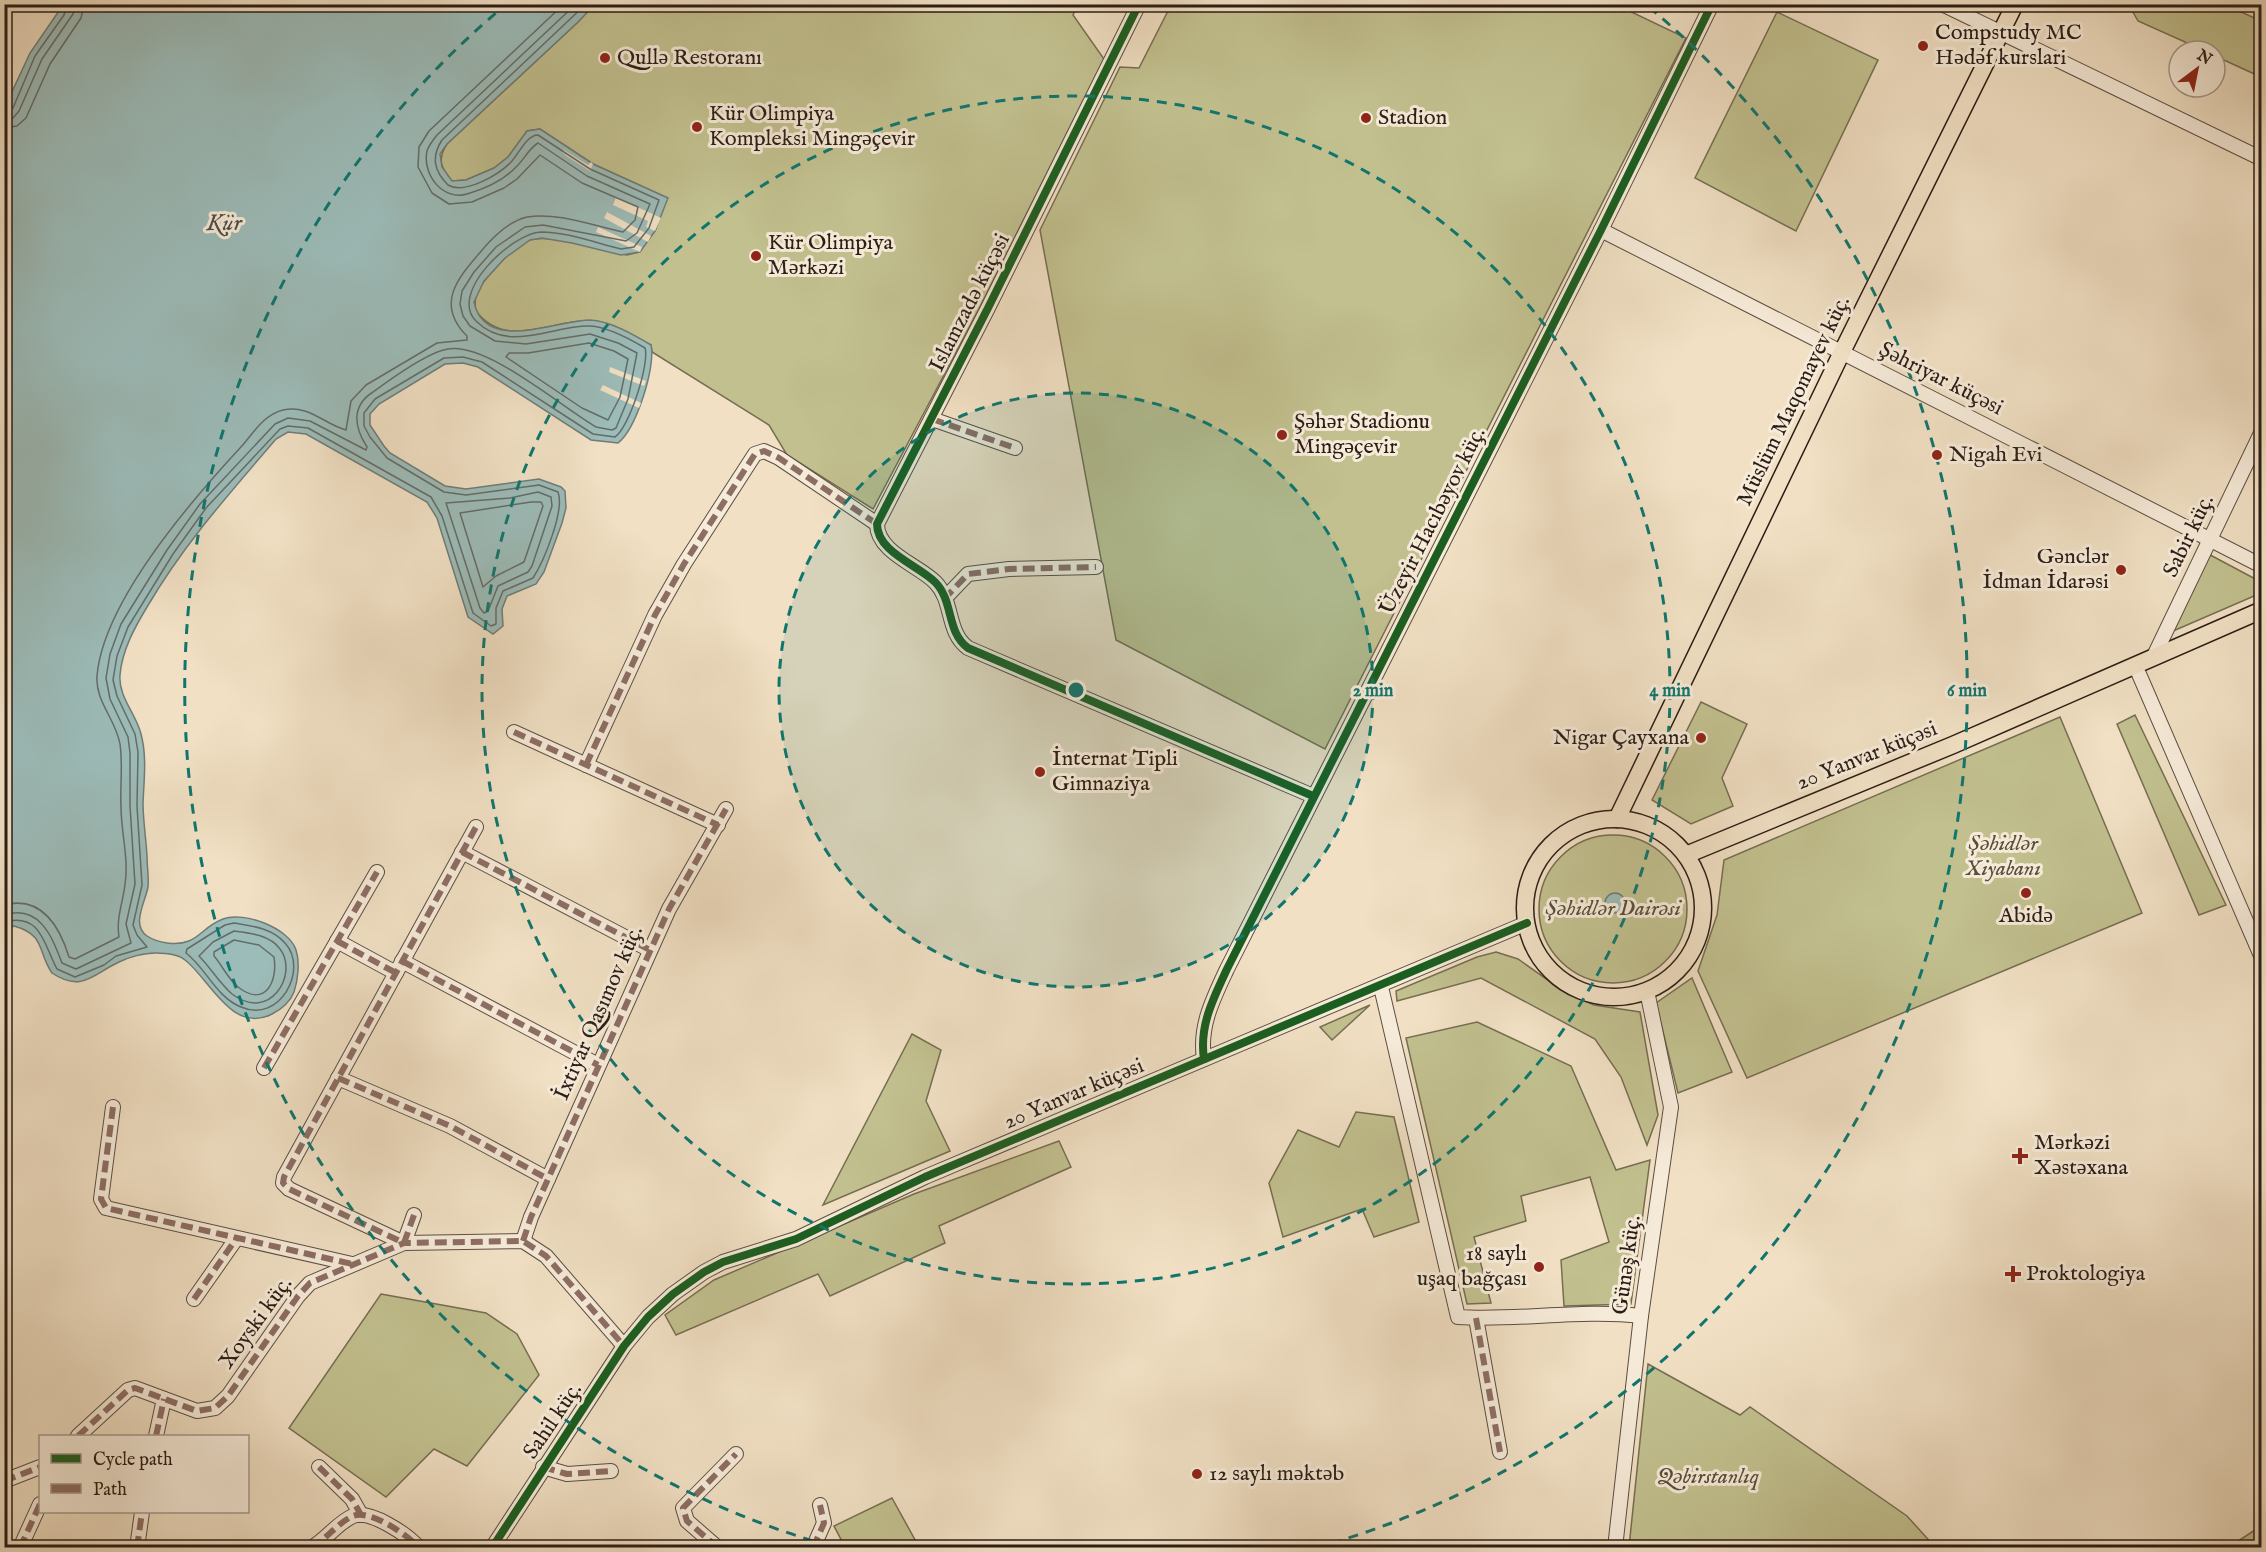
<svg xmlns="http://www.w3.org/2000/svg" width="2266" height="1552" font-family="'IM FELL English',serif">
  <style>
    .green { fill: #c2c08f; stroke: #766e52; stroke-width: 1.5 }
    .water { fill: #9cbcb9; stroke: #6f7c78; stroke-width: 1.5 }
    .pier { fill: #f1e0c4 }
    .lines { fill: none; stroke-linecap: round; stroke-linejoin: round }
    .shore { stroke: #646c68; stroke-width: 1.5 }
    .minor-casing { stroke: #5c4e42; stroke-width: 16 }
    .major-casing { stroke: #2b1d16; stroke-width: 19 }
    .minor { stroke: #f6ebd9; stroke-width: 14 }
    .major { stroke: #f1e0c4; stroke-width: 16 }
    .quiet { stroke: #8d6e63; stroke-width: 6; stroke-dasharray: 12 6; stroke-linecap: butt }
    .cycleway-casing { stroke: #f6ebd9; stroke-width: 11 }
    .cycleway { stroke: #1b5e20; stroke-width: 8 }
    .ring { fill: none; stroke: #0f766e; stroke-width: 3; stroke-dasharray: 10 8 }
    .poi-dot { fill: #8f2418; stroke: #f6ebd9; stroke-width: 2 }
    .labels { text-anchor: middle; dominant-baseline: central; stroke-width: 6; stroke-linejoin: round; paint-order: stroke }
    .poi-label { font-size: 22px; fill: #2b1d16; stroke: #f6ebd9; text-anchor: start }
    .street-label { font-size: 22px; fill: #2b1d16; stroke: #f6ebd9 }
    .park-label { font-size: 22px; font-style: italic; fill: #584e3a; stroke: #f6ebd9 }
    .water-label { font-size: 24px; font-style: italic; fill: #4d4d47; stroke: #f6ebd9 }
    .centre { fill: #0f766e; stroke: #f6ebd9; stroke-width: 3 }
    .ring-label { font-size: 18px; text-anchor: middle; font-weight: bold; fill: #0f766e; stroke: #f6ebd9; stroke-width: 6; stroke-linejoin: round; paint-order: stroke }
  </style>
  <rect width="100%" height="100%" fill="#f1e0c4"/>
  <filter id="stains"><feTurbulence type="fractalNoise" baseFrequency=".00333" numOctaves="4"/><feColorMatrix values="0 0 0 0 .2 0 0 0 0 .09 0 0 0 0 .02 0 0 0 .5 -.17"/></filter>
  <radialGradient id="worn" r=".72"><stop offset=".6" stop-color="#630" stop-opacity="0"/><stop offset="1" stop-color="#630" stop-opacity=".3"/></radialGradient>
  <g class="green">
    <path d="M594 5H1078L1073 15 1104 59 981 305 873 509 787 455 769 425 652 352 651 345C635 336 614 323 595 321 555 317 507 352 476 311 472 294 482 283 493 271 503 260 513 247 527 241 549 232 604 250 627 255L639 252 655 231 667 198 593 164 540 129 527 131 508 157 494 168 466 180 452 181C441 169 437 159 447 144L578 22Z"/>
    <path d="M1171 5H1617L1686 38 1325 749 1116 640 1040 230 1120 67 1139 68Z"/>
    <path d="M2129 5H2226L2261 21V77L2215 56V51H2205L2138 21Z"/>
    <path d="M1777 12 1878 60 1796 231 1695 178Z"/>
    <path d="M2199 549 2261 582V593L2157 638Z"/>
    <path d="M1701 702 1747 724 1722 778 1733 806 1691 824 1652 800Z"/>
    <path d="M2135 715 2226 905 2199 915 2117 724Z"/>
    <path d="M2060 717 2142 913 1747 1078 1698 971 1717 915 1724 860Z"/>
    <circle cx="1613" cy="909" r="74"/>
    <path d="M1496 952 1518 959 1562 990 1594 1005 1640 1012 1658 1115 1647 1145 1621 1077 1595 1039 1481 978 1397 1001 1396 991 1477 957Z"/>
    <path d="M1692 978 1732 1072 1678 1093 1656 1003Z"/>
    <path d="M1370 1005 1332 1040 1320 1027Z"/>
    <path d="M1477 1022 1571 1066 1616 1170 1650 1160 1631 1304 1564 1306 1561 1260 1609 1242 1590 1177 1521 1196 1526 1221 1474 1237 1491 1303 1467 1304 1406 1038Z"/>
    <path d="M912 1034 941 1050 926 1101 950 1151 823 1205Z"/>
    <path d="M1356 1112 1394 1117 1419 1222 1374 1237 1362 1209 1283 1237 1269 1183 1298 1130 1339 1147Z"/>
    <path d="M1059 1141 1071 1167 939 1226 945 1243 830 1296 818 1274 676 1335 665 1315 714 1280 914 1194Z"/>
    <path d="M381 1294 486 1313 517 1334 539 1375 467 1466 434 1449 386 1497 289 1428Z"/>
    <path d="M1648 1364 1740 1415 1750 1407 1907 1516 1935 1547H1629Z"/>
    <path d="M892 1498 919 1547H845L834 1526Z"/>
    <path d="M2261 1526V1547H2229Z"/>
  </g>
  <g class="water">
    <path d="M63 5H594L578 22 447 144 440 154 442 167 452 181 466 180 494 168 508 157 527 131 540 129 593 164 668 198 655 231 640 252 621 255 572 243 542 238 530 240 505 258 484 281 474 302C485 354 557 320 590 320 610 321 634 335 651 345 656 367 636 429 618 443L591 440 478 367 463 363 445 364 379 404 370 414V425L384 446 390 453 445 486 466 489 539 479 561 487 565 491 566 508 562 523 544 572 536 584 507 596 502 609 503 626 493 634 468 617 437 518 427 502 306 434 288 432 276 439C229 494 184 544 147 607 135 627 122 650 120 675 118 696 136 714 141 734 147 756 144 780 143 803 143 820 146 838 147 856 147 866 149 878 148 887 145 903 131 925 147 936 153 940 160 942 167 943 198 947 199 928 223 919 244 911 289 928 296 950 300 962 298 980 294 992 290 1002 282 1009 272 1014 232 1035 209 978 185 960 178 954 164 953 155 953 144 953 129 957 119 962 93 974 82 993 52 973 37 951 46 935 14 926L5 930 4 109 30 53Z"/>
    <circle cx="1615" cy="903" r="10"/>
  </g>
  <g class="pier">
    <path d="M564 150 588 165 591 162 593 164 590 171 568 157 562 152Z"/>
    <path d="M616 197 661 218 655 231 646 227 648 221 613 205Z"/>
    <path d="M607 212 651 236 648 242 604 218Z"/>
    <path d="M598 227 642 247 640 252 596 232Z"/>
    <path d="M610 367 646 381 644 386 609 372Z"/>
    <path d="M603 385 641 403 639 408 600 390Z"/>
  </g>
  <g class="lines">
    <g class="shore">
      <path d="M4 112 13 108 35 56 64 15 67 4"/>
      <path d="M4 119 13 118 19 111 42 59 73 14 75 4"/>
      <path d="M4 128 17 126 26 118 50 64 81 18 84 4"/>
      <path d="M589 343 614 351 628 359 620 397 608 420 582 408 506 357 509 353H528Z"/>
      <path d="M538 492 551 497 552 506 532 566 528 572 498 586 488 611 484 613 480 608 446 503 510 498Z"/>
      <path d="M531 502H541L543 506 524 562 496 576 483 587 460 513Z"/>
      <path d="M4 905C42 895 60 928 69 957L75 959 119 937C116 917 123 903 125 884 129 859 121 832 121 807 120 786 123 765 120 744 116 720 95 701 97 676 103 602 191 501 240 448 253 434 263 415 283 410 308 404 324 424 346 430L351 401 366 385 437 343 467 340V336C434 303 459 277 483 249 494 236 510 221 527 217 559 212 593 226 623 232L635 220 638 207 582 183 540 155 517 179 504 188 472 202 449 204 432 193 418 167 419 147 429 131 564 4"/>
      <path d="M4 915C40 904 52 937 62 963L76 969 131 943 126 924 135 884 130 806V753L128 737 110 699 106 678 110 654 121 624 167 550 200 504 275 424 288 418 310 421 366 450 367 447C354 427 351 406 373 392 391 379 428 352 448 349 488 343 560 406 596 427L612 430 616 428 628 399 637 353 618 343 590 334 526 344 495 341 470 326 463 316 460 304 462 291 474 272 496 247 525 227 543 225 626 241 637 233 650 204 587 176 538 143C529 148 524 160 516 167 504 180 484 189 467 194 443 201 422 175 427 151 429 145 433 140 437 135L576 4"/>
      <path d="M4 922C42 912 44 946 57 969L75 977 104 965 116 956 147 947 137 935 133 925 142 885 137 806 138 752 135 734 117 696 113 680 117 656 128 627 173 554 206 508 280 429 288 426 308 428 431 497 442 516 473 613 491 626 496 624V608L503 591 533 578C544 561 565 510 558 492L539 485 466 495 444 492 387 458 370 437 364 426V413L375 399 444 358 463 357 482 362 593 434 615 437C629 428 650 363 645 348 630 339 608 327 590 326 552 325 509 354 476 321 448 293 512 233 541 232 567 232 596 243 621 249L634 247 649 228 659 200 590 169 538 135C527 135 519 153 512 161 500 174 465 195 448 185 434 171 431 157 442 140L586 4"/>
      <path d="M234 923C252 926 272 928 285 943 309 969 280 1024 241 1007 216 997 206 968 186 953L187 949 225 925Z"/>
      <path d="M234 931C250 933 270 935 280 949 299 974 270 1023 232 994 220 984 210 967 199 956L213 942Z"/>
      <path d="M234 940 259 945 274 957C278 982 265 1008 238 987 228 979 222 965 214 956V952Z"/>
    </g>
    <defs>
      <g id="minor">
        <path d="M1139 4 988 308 877 524C877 552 918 565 935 582 954 601 946 632 968 648L1313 796"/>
        <path d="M1942 4 2262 159"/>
        <path d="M1601 230 2262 566"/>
        <path d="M932 419 1015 448"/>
        <path d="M946 597 968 574 1009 569 1096 567"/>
        <path d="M2153 658 2262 431"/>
        <path d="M2139 674 2262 958"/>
        <path d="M514 732 718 825"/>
        <path d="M586 765 655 615 684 564 755 454 764 451 779 458 877 524"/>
        <path d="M462 852 650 950"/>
        <path d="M337 941 396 973"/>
        <path d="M402 961 598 1065"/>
        <path d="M1381 987 1458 1317C1519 1321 1581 1309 1641 1316"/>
        <path d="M1204 1059C1199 1026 1213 999 1227 969L1601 230 1712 4"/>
        <path d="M264 1068 377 872"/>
        <path d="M338 1078 450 1126 548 1179"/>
        <path d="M113 1107 101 1199 106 1208 352 1264"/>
        <path d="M414 1215 404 1243 289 1189 283 1183 284 1177 476 827"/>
        <path d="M523 1241 531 1217 669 909 726 809"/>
        <path d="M194 1299 236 1239"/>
        <path d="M1476 1318 1500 1452"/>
        <path d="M78 1436 128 1390 135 1388 197 1411 215 1408 228 1396 298 1296 310 1283 404 1243 523 1241 546 1256 624 1346"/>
        <path d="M156 1436 164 1399"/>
        <path d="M319 1467 352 1499 361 1515"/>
        <path d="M543 1467 567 1474 611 1471"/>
        <path d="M4 1481 40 1467"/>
        <path d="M20 1548 40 1504"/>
        <path d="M137 1548 142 1512"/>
        <path d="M311 1548C326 1540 337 1523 353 1516 370 1509 408 1535 419 1548"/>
        <path d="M492 1548 624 1346 648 1317 673 1294 704 1272 723 1262 796 1239 925 1177 1527 923"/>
        <path d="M718 1548 687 1521 683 1508 736 1454"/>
        <path d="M813 1548 824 1523 820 1505"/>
        <path d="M1615 1548 1641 1316 1671 1107 1647 991"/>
      </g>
      <g id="major">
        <path d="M1617 819 1842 352 2015 4"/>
        <circle cx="1614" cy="908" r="89"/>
        <path d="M1686 855 1953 745 2262 610"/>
      </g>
    </defs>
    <use href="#minor" class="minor-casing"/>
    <use href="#major" class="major-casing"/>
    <use href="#minor" class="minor"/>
    <use href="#major" class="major"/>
    <g class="quiet">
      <path d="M932 419 1015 448"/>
      <path d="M947 600 946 597 968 574 1009 569 1096 567"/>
      <path d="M514 732 718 825"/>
      <path d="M586 765 655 615 684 564 755 454 764 451 779 458 877 524"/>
      <path d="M462 852 650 950"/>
      <path d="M337 941 396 973"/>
      <path d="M402 961 598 1065"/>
      <path d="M264 1068 377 872"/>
      <path d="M338 1078 450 1126 548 1179"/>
      <path d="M113 1107 101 1199 106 1208 352 1264"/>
      <path d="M414 1215 404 1243 289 1189 283 1183 284 1177 476 827"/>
      <path d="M523 1241 531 1217 669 909 726 809"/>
      <path d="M194 1299 236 1239"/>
      <path d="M1476 1318 1500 1452"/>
      <path d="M78 1436 128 1390 135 1388 197 1411 215 1408 228 1396 298 1296 310 1283 404 1243 523 1241 546 1256 624 1346"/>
      <path d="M156 1436 164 1399"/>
      <path d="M319 1467 352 1499 361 1515"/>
      <path d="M543 1467 567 1474 611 1471"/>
      <path d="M4 1481 40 1467"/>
      <path d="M20 1548 40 1504"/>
      <path d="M137 1548 142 1512"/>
      <path d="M311 1548C326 1540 337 1523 353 1516 370 1509 408 1535 419 1548"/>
      <path d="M718 1548 687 1521 683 1508 736 1454"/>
      <path d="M813 1548 824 1523 820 1505"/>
    </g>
    <defs>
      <g id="cycleway">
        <path d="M1139 4 988 308 877 524C877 552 918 565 935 582 954 601 946 632 968 648L1313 796"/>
        <path d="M1204 1059C1199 1026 1213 999 1227 969L1601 230 1712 4"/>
        <path d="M492 1548 624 1346 648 1317 673 1294 704 1272 723 1262 796 1239 925 1177 1527 923"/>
      </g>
    </defs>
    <use href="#cycleway" class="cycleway-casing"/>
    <use href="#cycleway" class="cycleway"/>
  </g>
  <circle cx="1076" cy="690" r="297" fill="#0f766e" fill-opacity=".12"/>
  <g class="ring">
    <circle cx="1076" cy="690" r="297"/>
    <circle cx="1076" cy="690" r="594"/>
    <path d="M830 1546A891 891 0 0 1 503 7M1649 7A891 891 0 0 1 1322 1546"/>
  </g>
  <g class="poi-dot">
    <circle cx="1923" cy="46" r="6"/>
    <circle cx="605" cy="58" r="6"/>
    <circle cx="1366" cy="118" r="6"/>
    <circle cx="697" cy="127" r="6"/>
    <circle cx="756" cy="256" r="6"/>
    <circle cx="1282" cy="435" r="6"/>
    <circle cx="1937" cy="455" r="6"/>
    <circle cx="2121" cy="570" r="6"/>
    <circle cx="1701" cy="738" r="6"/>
    <circle cx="1040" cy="772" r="6"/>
    <circle cx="2026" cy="893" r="6"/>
    <path d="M2017 1147h6v6h6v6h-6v6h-6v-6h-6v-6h6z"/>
    <circle cx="1539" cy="1267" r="6"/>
    <path d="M2010 1265h6v6h6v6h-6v6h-6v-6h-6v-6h6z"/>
    <circle cx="1197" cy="1474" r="6"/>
  </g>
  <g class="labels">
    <g class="poi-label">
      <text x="1935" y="33">Compstudy MC<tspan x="1935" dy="25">Hədəf kurslari</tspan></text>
      <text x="617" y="58">Qullə Restoranı</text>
      <text x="709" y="114">Kür Olimpiya<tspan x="709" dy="25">Kompleksi Mingəçevir</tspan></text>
      <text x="1378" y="118">Stadion</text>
      <text x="768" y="243">Kür Olimpiya<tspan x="768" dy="25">Mərkəzi</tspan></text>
      <text x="1294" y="422">Şəhər Stadionu<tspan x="1294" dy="25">Mingəçevir</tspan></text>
      <text x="1949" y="455">Nigah Evi</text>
      <text x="2109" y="557" text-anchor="end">Gənclər<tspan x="2109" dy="25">İdman İdarəsi</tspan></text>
      <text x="1689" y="738" text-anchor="end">Nigar Çayxana</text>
      <text x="1052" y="759">İnternat Tipli<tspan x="1052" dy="25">Gimnaziya</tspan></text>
      <text x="2026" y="916" text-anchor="middle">Abidə</text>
      <text x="2034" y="1143">Mərkəzi<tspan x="2034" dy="25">Xəstəxana</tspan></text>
      <text x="1527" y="1254" text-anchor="end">18 saylı<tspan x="1527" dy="25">uşaq bağçası</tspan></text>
      <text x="2026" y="1274">Proktologiya</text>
      <text x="1209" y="1474">12 saylı məktəb</text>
    </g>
    <g class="street-label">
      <text transform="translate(970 303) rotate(-63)">Islamzadə küçəsi</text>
      <text transform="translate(1941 379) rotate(27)">Şəhriyar küçəsi</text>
      <text transform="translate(1794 401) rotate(-64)">Müslüm Maqomayev küç.</text>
      <text transform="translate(1433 521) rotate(-63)">Üzeyir Hacıbəyov küç.</text>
      <text transform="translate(2189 536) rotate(-64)">Sabir küç.</text>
      <text transform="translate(1867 756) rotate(-22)">20 Yanvar küçəsi</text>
      <text transform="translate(599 1013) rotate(-66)">İxtiyar Qasımov küç.</text>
      <text transform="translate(1074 1094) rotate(-23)">20 Yanvar küçəsi</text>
      <text transform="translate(1627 1265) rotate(-82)">Günəş küç.</text>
      <text transform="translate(256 1323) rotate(-54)">Xoyski küç.</text>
      <text transform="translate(553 1421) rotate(-56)">Sahil küç.</text>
    </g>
    <g class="park-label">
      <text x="2003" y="844">Şəhidlər<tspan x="2003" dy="25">Xiyabanı</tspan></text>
      <text x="1613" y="909">Şəhidlər Dairəsi</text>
      <text x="1708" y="1477">Qəbirstanlıq</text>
    </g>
    <g class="water-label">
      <text x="224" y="223">Kür</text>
    </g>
  </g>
  <circle cx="1076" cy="690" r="9" class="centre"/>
  <g class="ring-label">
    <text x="1373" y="696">2 min</text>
    <text x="1670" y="696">4 min</text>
    <text x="1967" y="696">6 min</text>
  </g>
  <rect width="2266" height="1552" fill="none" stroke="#f1e0c4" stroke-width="24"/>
  <rect x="6" y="6" width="2254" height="1540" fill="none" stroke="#2b1d16" stroke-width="3"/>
  <rect x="12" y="12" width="2242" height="1528" fill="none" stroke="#2b1d16" stroke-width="1.5"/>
  <rect x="39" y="1435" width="210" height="78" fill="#f6ebd9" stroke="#a5998b" stroke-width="1.5"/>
  <rect x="51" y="1454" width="30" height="9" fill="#1b5e20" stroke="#a5998b" stroke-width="1.5"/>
  <text x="93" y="1465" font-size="18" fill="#2b1d16">Cycle path</text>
  <rect x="51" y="1484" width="30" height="9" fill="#8d6e63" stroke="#a5998b" stroke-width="1.5"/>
  <text x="93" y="1495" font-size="18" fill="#2b1d16">Path</text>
  <g transform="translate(2197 69) rotate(32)"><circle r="28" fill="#f6ebd9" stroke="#a5998b" stroke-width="1.5"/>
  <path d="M0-4.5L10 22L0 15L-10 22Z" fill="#8f2418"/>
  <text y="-9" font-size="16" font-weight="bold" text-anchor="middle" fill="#2b1d16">N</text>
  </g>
  <rect width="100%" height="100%" filter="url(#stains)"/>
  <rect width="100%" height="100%" fill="url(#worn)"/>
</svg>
